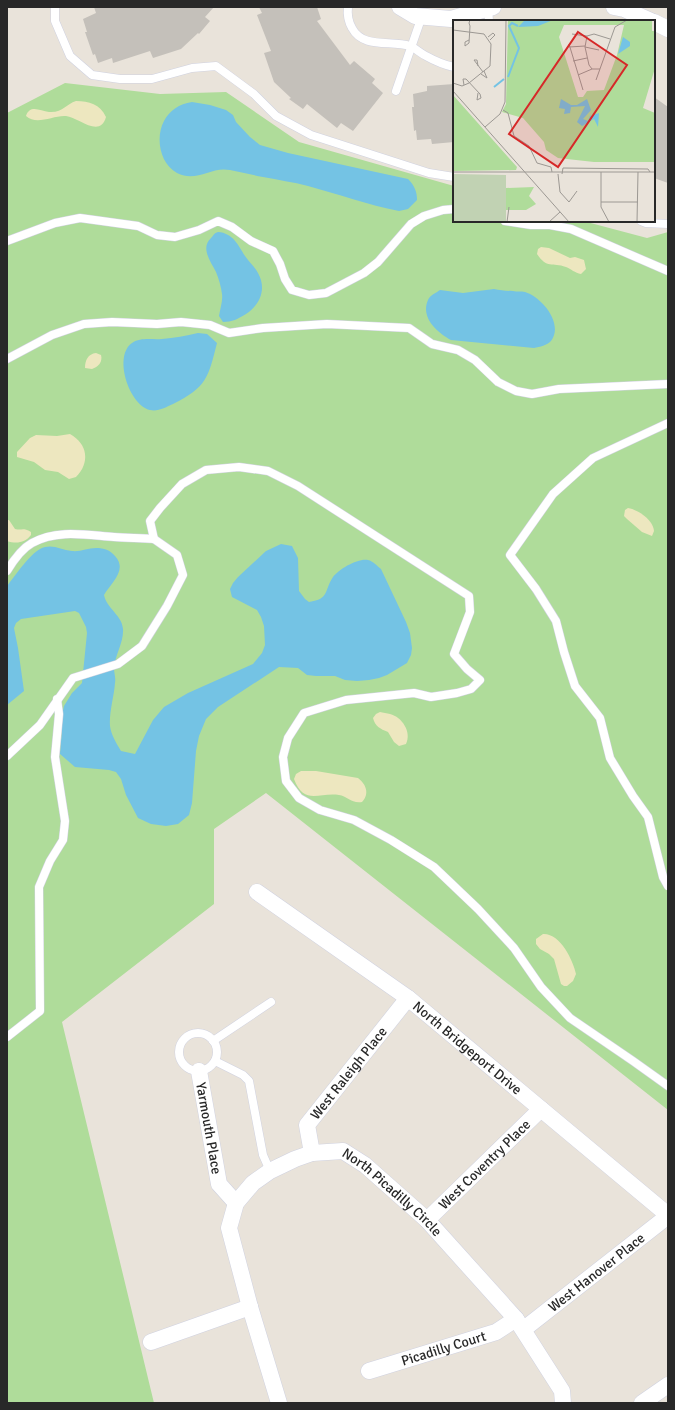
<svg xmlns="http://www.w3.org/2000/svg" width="675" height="1410" font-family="Signika,sans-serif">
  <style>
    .green { fill: #afdc9a }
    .sand { fill: #ede7bf }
    .water { fill: #74c3e4 }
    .building { fill: #c4c0ba }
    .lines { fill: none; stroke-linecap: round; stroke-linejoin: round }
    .service-casing { stroke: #d0d2e0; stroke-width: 9 }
    .minor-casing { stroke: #d0d2e0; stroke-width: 17 }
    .service { stroke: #fff; stroke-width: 8 }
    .minor { stroke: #fff; stroke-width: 16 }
    .labels { text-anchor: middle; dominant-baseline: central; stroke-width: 3; stroke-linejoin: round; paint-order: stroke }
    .street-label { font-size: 14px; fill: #282828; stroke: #fff }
    .inset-river { fill: none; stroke: #74c3e4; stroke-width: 2 }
    .inset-road { fill: none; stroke: #9c9893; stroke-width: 1 }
    .view { fill: #d62828; fill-opacity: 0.15; stroke: #d62828; stroke-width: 2 }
    .inset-edge { fill: none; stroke: #282828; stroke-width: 2 }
  </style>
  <rect width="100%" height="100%" fill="#e9e3da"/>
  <path class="green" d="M65 83 160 94 226 92 299 142 454 186V221H583L647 238 668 232V1110L266 793 214 829V904L62 1022 154 1403H7V113Z"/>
  <g class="sand">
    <path d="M76 101C89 101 100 104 106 117 100 139 78 117 66 116 53 115 37 126 26 116 30 104 40 111 49 112 63 113 66 104 76 101Z"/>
    <path d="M541 247 549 248 570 258 575 257 584 260 586 269 581 274C575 273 571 269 566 267 552 262 547 269 537 254L538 249Z"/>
    <path d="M96 353 101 355C103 362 98 367 92 369L85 368C85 360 88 354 96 353Z"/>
    <path d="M36 435 57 436 70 434C88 444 90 463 76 477L69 479 58 472 45 470 34 462 17 457V452L30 438Z"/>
    <path d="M628 508C639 510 653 520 654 531L652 536 642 532 627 519 624 516 625 510Z"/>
    <path d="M7 520H9L15 529C22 531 22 527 31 532V535C25 543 16 544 7 541Z"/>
    <path d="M380 712C383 713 387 713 390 714 402 717 412 732 406 744L399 746 394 742 388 732C380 729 375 726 373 718L376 714Z"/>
    <path d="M301 771H316L358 778C366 784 370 794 362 802 352 804 347 796 339 795 319 792 304 806 294 779L296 774Z"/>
    <path d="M543 934C560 933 573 960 576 974L573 981 567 986H564L561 984 554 959 549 954 540 949 536 944V939Z"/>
  </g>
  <g class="water">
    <path d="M192 102 210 105 226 110 233 115 236 122 250 137 260 145 288 153 408 179C414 185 417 191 417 200L408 209 399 211C368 205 338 194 308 186 293 182 278 180 263 177 252 175 241 172 230 170 211 166 197 183 177 173 160 164 155 138 164 121 170 110 179 104 192 102Z"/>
    <path d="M218 232C233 233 238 245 245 256 249 262 255 267 258 273 267 289 260 305 246 314 238 319 232 322 223 322L219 316C220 309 223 301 222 294 221 287 219 279 216 272 211 262 200 248 211 238 214 235 214 233 218 232Z"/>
    <path d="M494 289C500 290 506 291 513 291 517 292 521 291 525 292 542 297 564 324 551 341 547 345 540 347 534 348L451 340C438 333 420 318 428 300 430 295 436 293 440 290L463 293Z"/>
    <path d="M198 333 207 334 217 343C208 378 207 387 173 404 166 407 158 412 150 410 129 405 113 356 132 343 141 337 152 340 162 339 174 338 186 336 198 333Z"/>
    <path d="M281 544 292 546 298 558 299 591 305 599 309 602C330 599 324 590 333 577 339 569 358 558 368 560 373 561 377 566 381 569L406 622 410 633 412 648 411 655 407 663 387 675 379 678 369 680 357 681 345 680 335 676H316L307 675 298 668 279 667 218 707 206 719 199 736 196 751 192 803 189 815 178 824 166 826 151 824 138 818 126 795 121 779 116 772 109 770 75 767 60 754 62 730 61 720 64 706 72 693 82 683 87 633 86 627 79 613 75 611 21 619 16 623 14 628 18 648 24 691 7 705V586C14 577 30 554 40 549 52 543 60 550 72 551 80 552 88 548 96 548 104 548 110 550 115 556 128 570 111 583 104 595 107 609 122 615 123 629 124 642 115 655 114 668 114 673 116 678 115 683 114 697 109 712 110 726 111 735 117 744 121 751L135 754 153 720 164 707 188 693 253 664 262 653 265 645 264 626 261 617 257 610 232 597 230 589 233 583 238 577 266 551Z"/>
  </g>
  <g class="building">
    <path d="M94 7H214L205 17 210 21 199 34 198 33 181 49 153 58 150 51 113 63 112 58 98 63 95 54 93 55 85 32H87L83 19 96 13Z"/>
    <path d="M259 7H317L321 19 317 21 350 65 354 61 375 79 372 83 383 93 353 131 341 123 337 128 307 104 303 109 289 99 291 98 274 82 264 53 271 51 257 15 262 13Z"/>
    <path d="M454 84V142L432 144 431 139 417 140 416 130 414 131 412 107H414L413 94 427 91V86Z"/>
    <path d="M654 97 668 107V183L654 178Z"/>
  </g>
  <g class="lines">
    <defs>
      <g id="service">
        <path d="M55 7V21L70 56 92 75 120 79H152L192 68 216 66 254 94 276 116 311 135 429 173 454 177"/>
        <path d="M348 7C347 15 348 21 352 28 363 49 390 40 410 46 415 48 420 53 426 56 435 61 444 65 454 67"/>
        <path d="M488 8 489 21"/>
        <path d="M396 91 422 16"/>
        <path d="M505 221 531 225H550L571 229 668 271"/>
        <path d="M641 221 646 223 668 224"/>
        <path d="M7 241 55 223 80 218 138 226 157 235 175 237 199 230 218 221 232 227 251 241 273 251 280 264 285 279 292 290 309 295 326 293 364 273 378 262 411 224 424 216 443 210 454 209"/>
        <path d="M7 359 52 335 84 324 112 322 157 324 181 322 210 325 229 333 263 328 327 324 409 328 432 344 458 350 475 360 498 382 516 391 532 394 559 389 668 384"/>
        <path d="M668 423 593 458 553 494 510 555 536 589 556 621 564 652 575 686 600 718 610 758 633 796 648 817 663 877 668 886"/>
        <path d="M7 571C13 561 21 549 32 543 57 529 86 535 114 537 127 538 141 538 154 539"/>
        <path d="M7 756 40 725 73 678 118 664 142 646 167 606 183 575 177 555 154 539 150 521 160 508 182 484 206 470 239 467 268 471 298 486 469 596 470 612 454 654 467 669 480 680 471 689 457 693 431 697 414 693 346 700 304 713 288 738 283 757 286 781 299 798 320 810 354 820 391 840 434 867 478 909 514 948 541 987 570 1018 633 1061 668 1086"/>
        <circle cx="198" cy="1052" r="19"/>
        <path d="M7 1037 40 1011 39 887 50 861 63 840 65 821 55 757 59 714 57 699"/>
        <path d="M213 1041 271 1002"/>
        <path d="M215 1061 243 1075 249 1081 263 1155 270 1171"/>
      </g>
      <g id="minor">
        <path d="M400 7 415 16 451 19 493 7"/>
        <path d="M614 7 624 9 651 21"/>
        <path d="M654 22 668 29"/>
        <path id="s1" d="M257 892 408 998 668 1215"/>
        <path id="s2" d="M199 1071 219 1184 236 1203"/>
        <path id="s3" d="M312 1153 307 1125 408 998"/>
        <path id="s4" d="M427 1220 541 1109"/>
        <path id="s5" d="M524 1329 668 1216"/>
        <path d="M151 1342 250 1307"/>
        <path id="s6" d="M369 1371 496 1332 516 1319"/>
        <path id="s7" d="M279 1403 250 1307 229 1228 236 1203 253 1183 270 1171 295 1159 312 1153 343 1151 365 1165 427 1220 516 1319 562 1391 563 1403"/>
        <path d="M642 1403 668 1385"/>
      </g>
    </defs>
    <use href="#service" class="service-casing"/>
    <use href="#minor" class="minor-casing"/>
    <use href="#service" class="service"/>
    <use href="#minor" class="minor"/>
  </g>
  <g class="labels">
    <g class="street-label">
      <text stroke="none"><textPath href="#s1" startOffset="262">North Bridgeport Drive</textPath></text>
      <text stroke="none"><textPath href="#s3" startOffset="95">West Raleigh Place</textPath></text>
      <text stroke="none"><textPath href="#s2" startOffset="58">Yarmouth Place</textPath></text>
      <text stroke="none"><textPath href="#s4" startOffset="80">West Coventry Place</textPath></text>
      <text stroke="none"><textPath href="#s7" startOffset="396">North Picadilly Circle</textPath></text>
      <text stroke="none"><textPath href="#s5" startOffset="92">West Hanover Place</textPath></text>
      <text stroke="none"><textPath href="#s6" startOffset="78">Picadilly Court</textPath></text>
    </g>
  </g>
  <g transform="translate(453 20)">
    <rect width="202" height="202" fill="#e9e3da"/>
    <path d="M55 0H199V11H202V48L190 88 202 93V142H141L105 138 93 130 91 122 70 98 49 92 53 84ZM111 5H171L164 35 151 70 134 71 130 77H125L106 17ZM0 75 64 147 63 150 0 151ZM81 167 76 176 83 184 73 190H53V168Z" fill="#afdc9a" fill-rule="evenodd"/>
    <path d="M0 154 53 155V202H0Z" fill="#c1d2b3"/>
    <path d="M72 0 83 1 100 0 85 6 65 7ZM170 17 177 22V26L165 34ZM108 79 118 85H124L134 79 138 90 130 99 135 101 137 96 146 93 145 107 141 99 129 106 124 102 132 86 118 87 117 93 111 94 112 89 106 88Z" fill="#74c3e4"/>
    <path class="inset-river" d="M55 57 66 28 56 6 59 3 65 6M41 67 51 59"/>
    <path class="inset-road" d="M0 10 31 14 38 24 37 46 16 63 9 66 0 63M119 14 134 16M134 16 132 27 136 45 139 49H147M134 16 141 14 157 19M35 17 40 13 42 15 37 20M16 20 12 22V26L16 23 17 6 16 3 17 0M116 24 130 70M116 27 132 26M132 27 146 30M120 41 134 38M25 46 24 40H21L30 52M28 54 34 58 31 51M125 55 139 49M143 60 162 7 174 0M11 65 10 59H13L27 74 28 78 24 80 25 73M0 71 116 202M50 90 55 93 61 116 76 126 84 143 98 147 99 152M32 107 47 94 52 82 53 0M0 152H202M148 152V187L156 202M105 154 107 172 116 182 124 171M109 154 110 148 195 149 197 152M148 182H185M54 202 56 187M61 202H84M96 202 107 192M184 202 185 152"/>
    <path class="view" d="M125 12 174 45 105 147 56 114Z"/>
    <rect width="202" height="202" class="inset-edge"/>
  </g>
  <rect width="675" height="1410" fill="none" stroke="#282828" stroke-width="16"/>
</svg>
